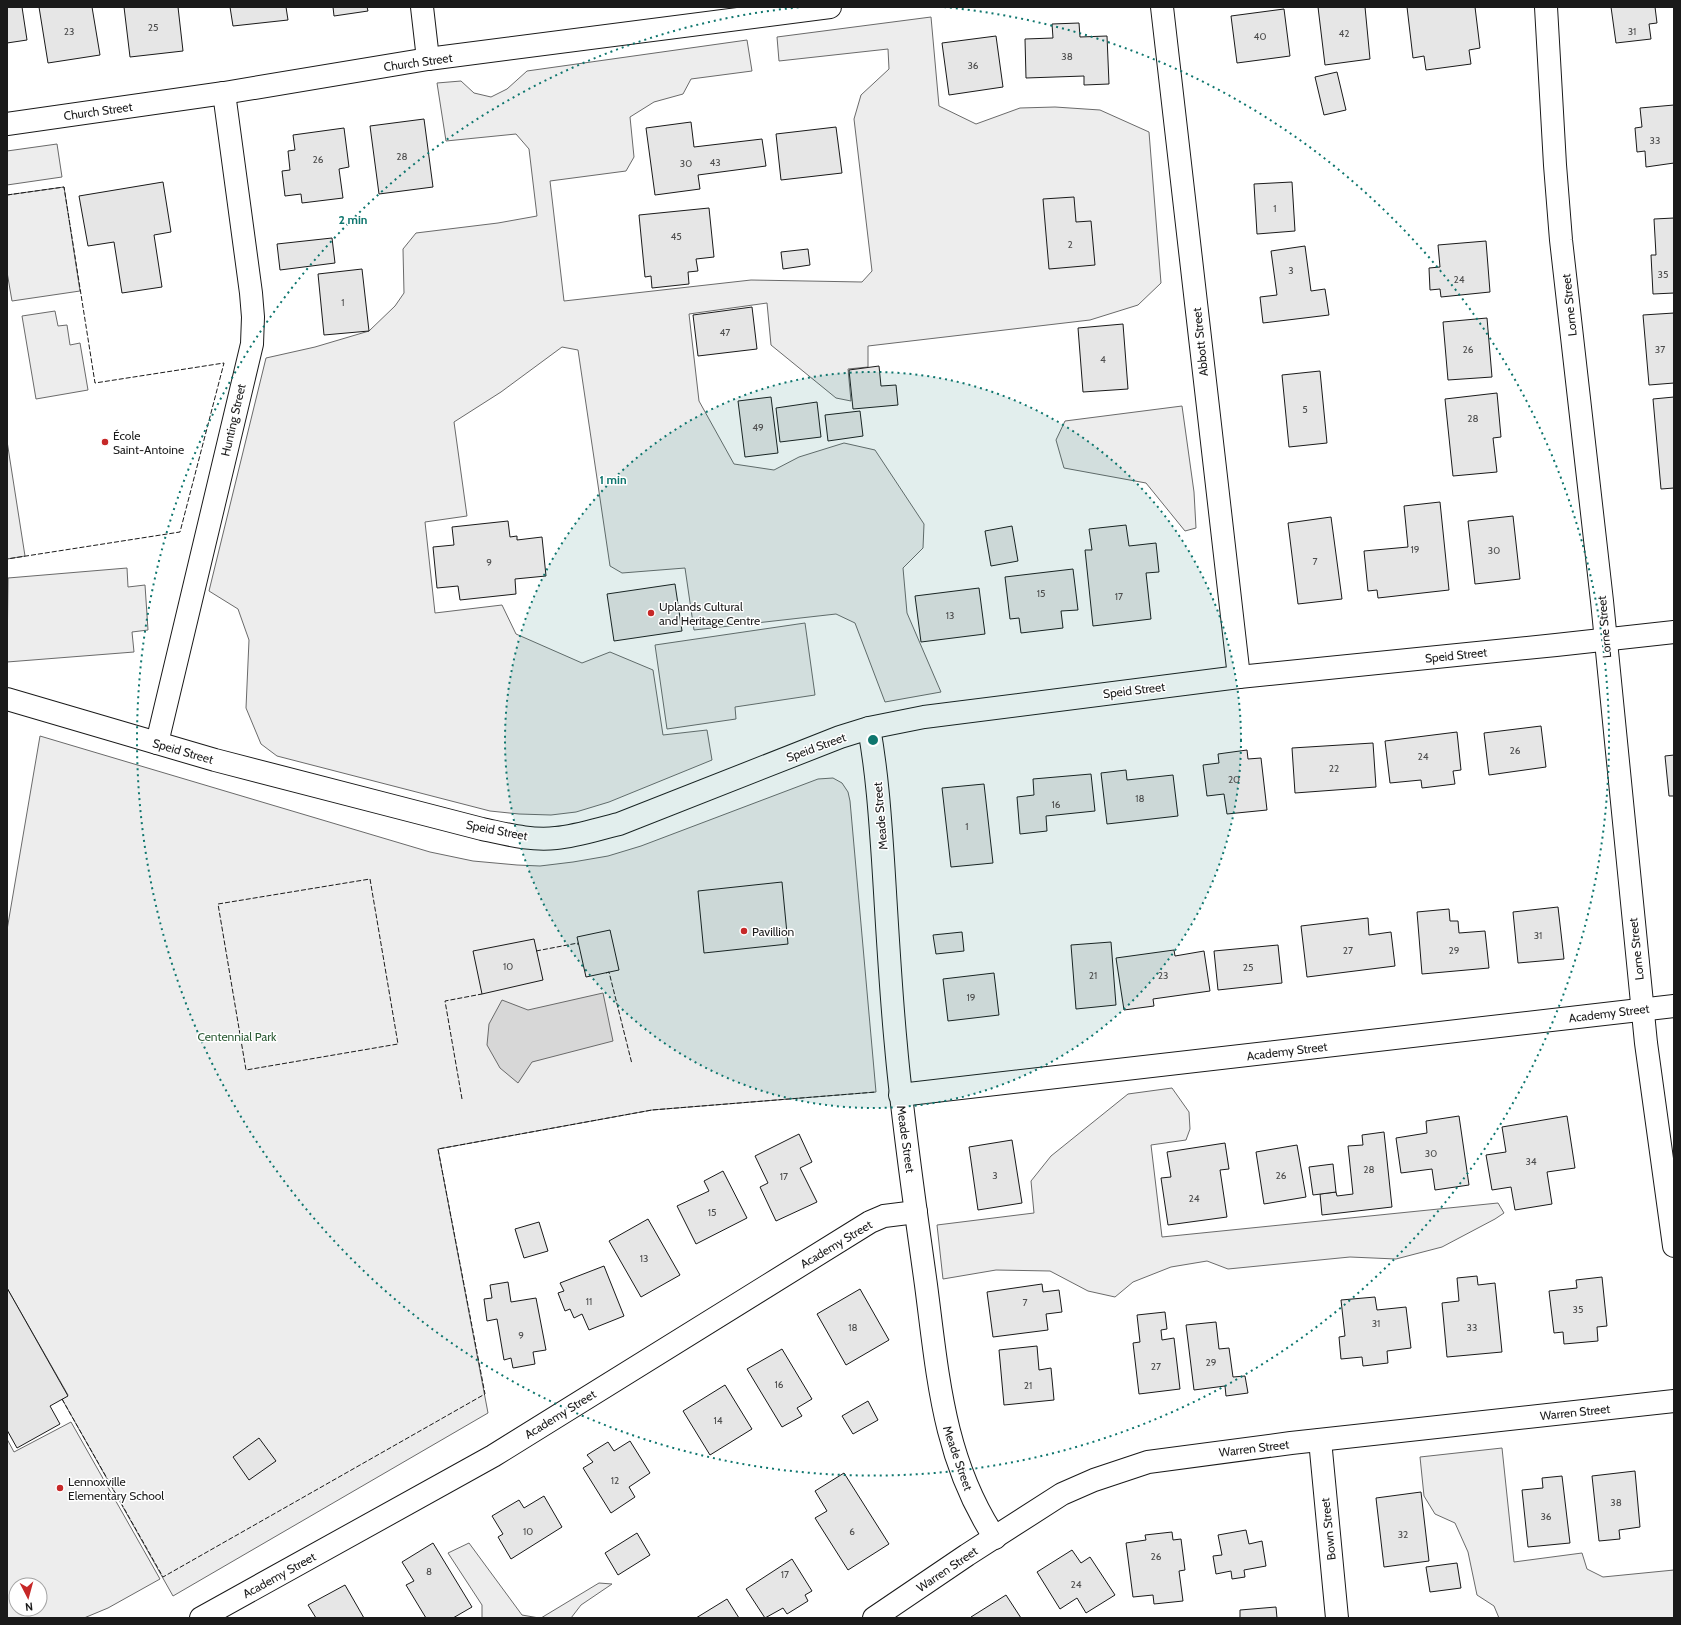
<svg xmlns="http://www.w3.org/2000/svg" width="1681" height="1625" font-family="Cabin,sans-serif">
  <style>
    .built { fill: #ededed; stroke: #6a6a6a; fill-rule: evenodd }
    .water { fill: #d7d7d7; stroke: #6a6a6a }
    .building { fill: #e6e6e6; stroke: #1a1a1a }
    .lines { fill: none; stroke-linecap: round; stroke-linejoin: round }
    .minor-casing { stroke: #1a1a1a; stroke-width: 24 }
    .minor { stroke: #fff; stroke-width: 22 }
    .fence { stroke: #1a1a1a; stroke-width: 1; stroke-dasharray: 5 2; stroke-linecap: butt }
    .ring { fill: none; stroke: #0f766e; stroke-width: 2; stroke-dasharray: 2 4 }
    .poi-dot { fill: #c62828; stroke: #fff; stroke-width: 1.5 }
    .labels { text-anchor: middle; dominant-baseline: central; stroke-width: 3; stroke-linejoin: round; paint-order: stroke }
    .number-label { font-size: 10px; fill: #4d4d4d }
    .street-label { font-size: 12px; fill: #1a1a1a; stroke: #fff }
    .poi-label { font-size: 12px; fill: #1a1a1a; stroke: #fff; text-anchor: start }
    .park-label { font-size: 12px; fill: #2b5a34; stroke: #fff }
    .centre { fill: #0f766e; stroke: #fff; stroke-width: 2 }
    .ring-label { font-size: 12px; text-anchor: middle; font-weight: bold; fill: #0f766e; stroke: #fff; stroke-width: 3; stroke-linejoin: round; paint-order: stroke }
  </style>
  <rect width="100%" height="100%" fill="#fff"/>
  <g class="built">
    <path d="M931 17 939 106 976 124 1020 108 1055 107 1100 110 1149 132 1161 283 1138 305 1090 320 868 346V367L848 369 851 401 836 398 771 345 767 303 689 314 699 401 734 464 774 470 799 457 844 443 875 450 924 524 923 548 903 568 907 613 941 692 885 702 855 623 836 614 694 630 685 568 622 573 610 566 578 350 562 347 501 392 454 422 467 516 425 522 435 613 502 605 516 634 582 663 610 652 653 670 663 735 707 730 712 760 609 802 576 812 551 815 519 814 490 811 277 756 261 744 246 708 249 640 238 609 209 591 266 358 315 347 369 331 395 306 404 293 403 249 416 233 498 223 537 216 529 149 516 134 446 141 437 83 461 81 474 93 491 97 507 89 527 71 747 40 752 71 691 79 683 94 654 102 630 117 634 157 626 171 550 181 564 301 751 280 862 282 872 271 854 119 861 95 889 69 888 49 779 61 777 37Z"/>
    <path d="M57 144 62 177 7 185V151Z"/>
    <path d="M64 187 80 291 12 301 7 272V195Z"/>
    <path d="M55 311 58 326 67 325 70 345 80 343 88 390 36 399 22 316Z"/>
    <path d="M1182 406 1194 492 1196 528 1185 531 1146 483 1064 468 1056 440 1065 421Z"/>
    <path d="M7 441 25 556 7 559Z"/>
    <path d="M127 568 128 587 145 585 148 630 132 632 134 652 7 662 8 578Z"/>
    <path d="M805 623 815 695 735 707 736 719 667 729 655 645Z"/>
    <path d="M40 736 430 852 473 861 517 865 540 866 573 862 608 856 641 846 818 779 833 778 842 783 848 792 850 801 876 1092 652 1110 438 1149 488 1413 173 1596 62 1399 68 1395 7 1288V930Z"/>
    <path d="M1172 1088 1189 1112 1190 1129 1186 1140 1151 1145 1162 1237 1498 1203 1504 1213 1495 1219 1442 1247 1396 1259 1350 1257 1228 1269 1207 1261 1171 1267 1133 1282 1115 1297 1088 1291 1050 1271 996 1270 943 1279 937 1225 1034 1213 1031 1181 1051 1156 1128 1094Z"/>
    <path d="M71 1422 160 1579 108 1608 84 1618H7V1439L14 1452ZM16 1585H40V1609H16Z"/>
    <path d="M1502 1448 1514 1562 1582 1553 1587 1569 1603 1577 1674 1570V1618H1499L1494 1606 1477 1595 1468 1552 1455 1523 1435 1514 1424 1496 1420 1457Z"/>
    <path d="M469 1543 522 1615 539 1618H482V1605L448 1553Z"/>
    <path d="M599 1583 612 1584 581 1605 571 1618H541Z"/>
  </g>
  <path class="water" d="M603 993 613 1041 532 1062 518 1083 500 1068 487 1045 489 1024 502 1000 528 1010Z"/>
  <g class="building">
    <path d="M7 7H22L27 40 7 43Z"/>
    <path d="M39 7H92L100 55 48 63Z"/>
    <path d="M124 7H178L183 51 130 57Z"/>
    <path d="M230 7H286L288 20 233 26Z"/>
    <path d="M333 7H367L368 11 334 16Z"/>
    <path d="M1318 7H1365L1370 59 1325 65Z"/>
    <path d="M1407 7H1475L1480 48 1469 50 1471 64 1426 70 1424 56 1413 58Z"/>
    <path d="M1611 7H1655L1657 23 1649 24 1651 39 1616 43Z"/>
    <path d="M1284 9 1290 56 1237 63 1231 16Z"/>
    <path d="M1079 23 1080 37 1107 36 1109 84 1084 85V76L1026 78 1025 39 1053 38 1052 24Z"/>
    <path d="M996 36 1003 87 949 95 942 43Z"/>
    <path d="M1337 72 1346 110 1324 115 1315 77Z"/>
    <path d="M1674 105V163L1646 167 1645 151 1637 152 1635 128 1642 127 1640 108Z"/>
    <path d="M424 119 433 187 379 194 370 126Z"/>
    <path d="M691 122 694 147 762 139 766 166 698 175 700 189 655 195 646 128Z"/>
    <path d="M836 127 842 173 781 180 776 134Z"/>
    <path d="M344 128 349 167 339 169 343 198 302 203 301 194 285 196 282 171 290 170 288 151 295 150 293 135Z"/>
    <path d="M163 182 171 232 154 235 162 287 122 293 114 242 88 246 79 196Z"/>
    <path d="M1292 182 1295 231 1257 234 1254 184Z"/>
    <path d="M1074 197 1076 222 1091 221 1095 265 1049 269 1043 199Z"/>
    <path d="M709 208 714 257 696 259 698 271 688 272 689 284 652 288 651 276 645 277 639 215Z"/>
    <path d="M1674 218V293L1653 294 1651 255H1656L1654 219Z"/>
    <path d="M332 238 335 263 280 270 277 244Z"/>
    <path d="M1486 241 1490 292 1441 297 1440 289 1430 290 1429 268 1440 267 1438 245Z"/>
    <path d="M1305 246 1311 291 1325 289 1329 315 1263 323 1260 297 1277 295 1271 251Z"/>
    <path d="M808 249 810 265 783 269 781 252Z"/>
    <path d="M362 269 369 331 324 335 318 274Z"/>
    <path d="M752 307 757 349 698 356 693 315Z"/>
    <path d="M1674 313V383L1649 385 1643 315Z"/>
    <path d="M1487 318 1492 377 1448 380 1443 322Z"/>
    <path d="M1123 324 1128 389 1083 392 1078 328Z"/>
    <path d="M879 366 881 386 896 385 898 405 853 409 849 370Z"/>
    <path d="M1320 371 1327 443 1289 447 1282 375Z"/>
    <path d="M1497 393 1501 437 1493 438 1497 472 1453 476 1445 399Z"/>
    <path d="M771 397 778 453 745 457 738 401Z"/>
    <path d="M1674 397V488L1661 489 1653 399Z"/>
    <path d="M817 402 821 437 780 442 776 408Z"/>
    <path d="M860 411 863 436 828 441 825 415Z"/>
    <path d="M1440 502 1449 590 1378 598 1377 590 1368 591 1364 551 1408 547 1404 506Z"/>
    <path d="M1513 516 1520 579 1475 584 1468 521Z"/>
    <path d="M1331 517 1342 599 1298 604 1288 523Z"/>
    <path d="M508 521 510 537 517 536V540L542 537 546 576 515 579 516 594 460 600 458 586 437 588 433 547 454 545 452 527Z"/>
    <path d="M1126 525 1129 546 1156 543 1159 572 1146 573 1151 619 1093 626 1085 550H1092L1089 529Z"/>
    <path d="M1012 526 1018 561 991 566 985 531Z"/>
    <path d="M1073 569 1078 610 1061 611 1063 628 1021 633 1019 618 1010 619 1005 577Z"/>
    <path d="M675 584 682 631 614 641 607 594Z"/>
    <path d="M979 588 985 634 921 642 915 596Z"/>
    <path d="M1541 726 1546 767 1489 775 1484 733Z"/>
    <path d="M1457 732 1461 770 1453 771 1455 784 1422 788 1421 780 1390 783 1385 741Z"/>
    <path d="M1373 743 1376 787 1295 793 1292 748Z"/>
    <path d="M1247 750 1248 759 1261 758 1267 810 1227 814 1224 794 1207 796 1203 765 1219 763 1218 754Z"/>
    <path d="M1674 755V796H1669L1665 756Z"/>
    <path d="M1126 770 1127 780 1173 775 1178 816 1107 824 1101 773Z"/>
    <path d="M1091 774 1095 811 1046 816 1047 831 1020 834 1017 797 1034 795 1033 779Z"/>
    <path d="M984 784 993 863 951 867 942 788Z"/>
    <path d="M782 882 788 944 704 953 698 891Z"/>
    <path d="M1558 907 1564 959 1518 963 1513 912Z"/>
    <path d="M1449 909 1450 921H1458L1459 933 1485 931 1489 968 1422 974 1417 912Z"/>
    <path d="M1368 918 1369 935 1391 932 1395 966 1307 977 1301 926Z"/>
    <path d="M610 930 619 970 586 977 577 937Z"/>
    <path d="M962 932 964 951 936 954 933 935Z"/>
    <path d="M534 939 543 980 482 994 473 951Z"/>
    <path d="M1111 942 1116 1005 1076 1009 1071 945Z"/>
    <path d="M1278 945 1282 983 1218 990 1214 951Z"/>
    <path d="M1174 950 1175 956 1204 951 1210 991 1153 999 1154 1006 1124 1010 1116 958Z"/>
    <path d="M994 973 999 1015 948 1021 943 979Z"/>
    <path d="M1459 1116 1469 1185 1435 1190 1432 1169 1401 1173 1396 1138 1427 1133 1426 1121Z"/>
    <path d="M1567 1116 1575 1168 1547 1172 1552 1204 1515 1210 1511 1187 1492 1190 1486 1155 1506 1152 1502 1127Z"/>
    <path d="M1384 1132 1392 1207 1322 1215 1320 1194 1336 1192 1337 1196 1353 1194 1348 1146 1363 1145 1362 1135Z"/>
    <path d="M799 1134 812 1162 800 1168 817 1202 776 1221 760 1187 768 1183 755 1156Z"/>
    <path d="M1012 1140 1022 1203 978 1210 969 1147Z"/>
    <path d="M1225 1143 1229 1169 1220 1170 1227 1217 1168 1225 1161 1178 1171 1177 1167 1152Z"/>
    <path d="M1297 1145 1306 1197 1264 1204 1256 1152Z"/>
    <path d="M1333 1164 1336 1192 1313 1195 1309 1167Z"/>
    <path d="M723 1171 747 1218 696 1244 677 1206 709 1191 704 1181Z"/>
    <path d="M648 1219 680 1275 641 1297 609 1241Z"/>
    <path d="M539 1222 548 1251 524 1258 515 1229Z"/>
    <path d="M604 1266 624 1316 589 1330 582 1314 574 1318 570 1309 565 1311 558 1293 564 1291 560 1283Z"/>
    <path d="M1477 1276 1478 1285 1495 1283 1502 1352 1447 1357 1442 1303 1459 1301 1457 1278Z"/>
    <path d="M1602 1277 1607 1326 1597 1327 1598 1341 1564 1344 1563 1332 1554 1333 1549 1291 1577 1288 1576 1280Z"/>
    <path d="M508 1282 511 1302 536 1298 546 1350 533 1352 535 1364 513 1368 511 1358 504 1360 497 1319 487 1321 484 1299 492 1298 490 1285Z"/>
    <path d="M1042 1284 1043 1292 1059 1290 1062 1312 1046 1314 1048 1330 993 1337 987 1292Z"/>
    <path d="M7 1288 68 1396 50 1406 60 1424 17 1448 7 1430Z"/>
    <path d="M860 1289 889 1340 846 1365 817 1314Z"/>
    <path d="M1375 1297 1377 1310 1406 1307 1411 1348 1387 1351 1388 1363 1363 1366 1362 1357 1341 1359 1339 1337 1345 1336 1341 1300Z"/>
    <path d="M1165 1312 1167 1329 1161 1330 1162 1340 1174 1338 1180 1389 1139 1394 1133 1343 1140 1342 1137 1315Z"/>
    <path d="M1216 1322 1219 1349 1229 1348 1233 1377 1245 1376 1248 1393 1226 1396 1225 1386 1194 1390 1186 1325Z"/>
    <path d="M1037 1346 1039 1370 1051 1368 1054 1400 1004 1405 999 1350Z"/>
    <path d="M782 1349 812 1399 797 1408 802 1416 782 1427 747 1369Z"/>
    <path d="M725 1385 752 1429 710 1455 683 1411Z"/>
    <path d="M868 1401 878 1420 853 1434 842 1416Z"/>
    <path d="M259 1438 276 1461 249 1480 233 1457Z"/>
    <path d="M630 1441 650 1473 629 1487 635 1497 611 1513 583 1468 593 1462 587 1455 608 1442 614 1451Z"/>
    <path d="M1635 1471 1640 1527 1619 1530 1620 1539 1599 1541 1592 1476Z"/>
    <path d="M844 1473 889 1544 848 1570 815 1518 827 1511 815 1491Z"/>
    <path d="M1562 1476 1570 1543 1528 1547 1522 1490 1543 1488 1542 1478Z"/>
    <path d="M1421 1492 1429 1561 1384 1567 1376 1498Z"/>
    <path d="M544 1496 562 1527 511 1559 498 1537 503 1534 492 1516 519 1500 524 1508Z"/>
    <path d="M1246 1530 1249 1544 1262 1541 1266 1566 1244 1570 1245 1577 1232 1579 1231 1571 1216 1574 1213 1556 1222 1555 1218 1535Z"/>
    <path d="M1172 1532 1173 1540 1181 1539 1185 1570 1179 1571 1183 1601 1154 1604 1153 1595 1133 1597 1126 1543 1146 1540 1145 1535Z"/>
    <path d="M637 1533 650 1555 618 1575 605 1553Z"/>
    <path d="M433 1543 472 1607 453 1618H426L406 1585 414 1581 402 1562Z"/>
    <path d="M1072 1550 1081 1563 1090 1557 1115 1595 1086 1613 1077 1598 1060 1609 1037 1572Z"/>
    <path d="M792 1559 812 1591 805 1595 808 1601 787 1614 783 1608 765 1618 746 1589Z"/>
    <path d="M1457 1563 1461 1588 1430 1592 1426 1567Z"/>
    <path d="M345 1585 364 1618H316L308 1605Z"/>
    <path d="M1006 1595 1021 1618H972L971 1617Z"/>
    <path d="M727 1599 739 1618H696Z"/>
    <path d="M1276 1607 1277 1618H1240V1610Z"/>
  </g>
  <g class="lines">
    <defs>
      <g id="minor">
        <path d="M422 7 428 59"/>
        <path d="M1162 7 1239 677"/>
        <path d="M1546 7 1555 165 1561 240 1602 601 1646 1043 1674 1246"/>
        <path d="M7 124 224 93 428 59 830 7"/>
        <path d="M7 699 215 760 482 829C506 834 531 841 556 838 577 836 598 829 619 824L840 737 869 728 924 717 1239 677 1556 645 1674 632"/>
        <path d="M869 728C877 772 880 816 883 860 887 922 890 984 896 1046 903 1126 915 1205 926 1285 938 1376 943 1459 995 1538"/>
        <path d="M157 743 252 344 253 317 251 293 224 93"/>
        <path d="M900 1095 1674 1006"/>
        <path d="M1320 1440 1337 1618"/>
        <path d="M201 1618 493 1456 870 1222 884 1216 916 1212"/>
        <path d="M874 1618 967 1555 1062 1494 1094 1480 1148 1462 1291 1443 1674 1401"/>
      </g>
    </defs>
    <use href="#minor" class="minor-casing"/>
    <use href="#minor" class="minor"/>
    <g class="fence">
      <path d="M7 195 64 187 95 383 224 363 180 532 7 559"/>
      <path d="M370 879 398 1044 246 1070 218 904Z"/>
      <path d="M536 951 578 943V945"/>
      <path d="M606 973 609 972 632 1064"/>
      <path d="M462 1099 445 1001 482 994"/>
      <path d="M62 1399 163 1577 485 1394 438 1149 652 1110 876 1092"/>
    </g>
  </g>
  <circle cx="873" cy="740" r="368" fill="#0f766e" fill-opacity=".12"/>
  <g class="ring">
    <circle cx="873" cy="740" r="368"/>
    <path d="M944 7A736 736 0 1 1 802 7"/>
  </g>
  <g class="poi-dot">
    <circle cx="105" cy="442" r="4"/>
    <circle cx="651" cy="613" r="4"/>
    <circle cx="744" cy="931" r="4"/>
    <circle cx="60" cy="1488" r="4"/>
  </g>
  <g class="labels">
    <g class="number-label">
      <text x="153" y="27">25</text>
      <text x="69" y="31">23</text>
      <text x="1632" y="31">31</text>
      <text x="1344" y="33">42</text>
      <text x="1260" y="36">40</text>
      <text x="1067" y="56">38</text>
      <text x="973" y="65">36</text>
      <text x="1655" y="140">33</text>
      <text x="402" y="156">28</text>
      <text x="318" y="159">26</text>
      <text x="715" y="162">43</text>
      <text x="686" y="163">30</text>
      <text x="1275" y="208">1</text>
      <text x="676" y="236">45</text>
      <text x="1070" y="244">2</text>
      <text x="1291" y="270">3</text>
      <text x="1663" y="274">35</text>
      <text x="1459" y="279">24</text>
      <text x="343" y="302">1</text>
      <text x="725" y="332">47</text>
      <text x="1468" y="349">26</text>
      <text x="1660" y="349">37</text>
      <text x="1103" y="359">4</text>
      <text x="1305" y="409">5</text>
      <text x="1473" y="418">28</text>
      <text x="758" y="427">49</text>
      <text x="1415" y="549">19</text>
      <text x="1494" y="550">30</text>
      <text x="1315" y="561">7</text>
      <text x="489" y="562">9</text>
      <text x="1041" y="593">15</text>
      <text x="1119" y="596">17</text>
      <text x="950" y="615">13</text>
      <text x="1515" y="750">26</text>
      <text x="1423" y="756">24</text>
      <text x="1334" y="768">22</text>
      <text x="1234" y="779">20</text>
      <text x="1140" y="798">18</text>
      <text x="1056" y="804">16</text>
      <text x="967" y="826">1</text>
      <text x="1538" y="935">31</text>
      <text x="1348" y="950">27</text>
      <text x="1454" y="950">29</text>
      <text x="508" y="966">10</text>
      <text x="1248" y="967">25</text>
      <text x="1093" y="975">21</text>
      <text x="1163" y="975">23</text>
      <text x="971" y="997">19</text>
      <text x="1431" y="1153">30</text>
      <text x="1531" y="1161">34</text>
      <text x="1369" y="1169">28</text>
      <text x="995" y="1175">3</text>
      <text x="1281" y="1175">26</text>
      <text x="784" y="1176">17</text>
      <text x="1194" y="1198">24</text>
      <text x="712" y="1212">15</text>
      <text x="644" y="1258">13</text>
      <text x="589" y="1301">11</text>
      <text x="1025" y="1302">7</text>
      <text x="1578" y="1309">35</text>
      <text x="1376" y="1323">31</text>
      <text x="853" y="1327">18</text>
      <text x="1472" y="1327">33</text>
      <text x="521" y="1335">9</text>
      <text x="1211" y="1362">29</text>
      <text x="1156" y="1366">27</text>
      <text x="779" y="1384">16</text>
      <text x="1028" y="1385">21</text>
      <text x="718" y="1420">14</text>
      <text x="615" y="1480">12</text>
      <text x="1616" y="1502">38</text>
      <text x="1546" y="1516">36</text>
      <text x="528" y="1531">10</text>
      <text x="852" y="1531">6</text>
      <text x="1403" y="1534">32</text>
      <text x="1156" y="1556">26</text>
      <text x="429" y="1571">8</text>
      <text x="785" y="1574">17</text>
      <text x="1076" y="1584">24</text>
    </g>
    <g class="street-label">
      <text transform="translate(418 62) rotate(-8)">Church Street</text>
      <text transform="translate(98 111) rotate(-8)">Church Street</text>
      <text transform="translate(1569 305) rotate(-96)">Lorne Street</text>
      <text transform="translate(1200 342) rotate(-96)">Abbott Street</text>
      <text transform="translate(233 420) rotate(-77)">Hunting Street</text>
      <text transform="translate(1604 627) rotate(-95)">Lorne Street</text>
      <text transform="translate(1456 655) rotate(-6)">Speid Street</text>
      <text transform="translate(1134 690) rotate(-7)">Speid Street</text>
      <text transform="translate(816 747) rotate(-20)">Speid Street</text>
      <text transform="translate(183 751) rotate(16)">Speid Street</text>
      <text transform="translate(880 816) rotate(-95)">Meade Street</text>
      <text transform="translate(497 830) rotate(11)">Speid Street</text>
      <text transform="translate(1636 949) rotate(-96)">Lorne Street</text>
      <text transform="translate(1609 1013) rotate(-7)">Academy Street</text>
      <text transform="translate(1287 1051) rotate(-7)">Academy Street</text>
      <text transform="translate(906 1139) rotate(82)">Meade Street</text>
      <text transform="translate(836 1244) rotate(-31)">Academy Street</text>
      <text transform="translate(1575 1412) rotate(-6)">Warren Street</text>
      <text transform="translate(560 1414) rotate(-32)">Academy Street</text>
      <text transform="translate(1254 1448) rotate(-7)">Warren Street</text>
      <text transform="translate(958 1458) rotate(71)">Meade Street</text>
      <text transform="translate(1328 1529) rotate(-96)">Bown Street</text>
      <text transform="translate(947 1569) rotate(-34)">Warren Street</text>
      <text transform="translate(279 1575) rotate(-29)">Academy Street</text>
    </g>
    <g class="poi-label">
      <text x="113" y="435">École<tspan x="113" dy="14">Saint-Antoine</tspan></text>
      <text x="659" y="606">Uplands Cultural<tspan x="659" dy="14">and Heritage Centre</tspan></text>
      <text x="752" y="931">Pavillion</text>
      <text x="68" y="1481">Lennoxville<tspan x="68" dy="14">Elementary School</tspan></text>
    </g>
    <g class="park-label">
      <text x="237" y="1036">Centennial Park</text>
    </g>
  </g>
  <circle cx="873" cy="740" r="6" class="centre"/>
  <g class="ring-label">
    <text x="353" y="224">2 min</text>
    <text x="613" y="484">1 min</text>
  </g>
  <rect width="1681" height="1625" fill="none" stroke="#1a1a1a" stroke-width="16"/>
  <g transform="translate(28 1597) rotate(174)"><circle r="19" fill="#ffffff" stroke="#a3a3a3"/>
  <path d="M0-3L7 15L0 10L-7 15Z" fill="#c62828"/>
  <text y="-6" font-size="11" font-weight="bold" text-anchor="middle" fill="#1a1a1a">N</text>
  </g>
</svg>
